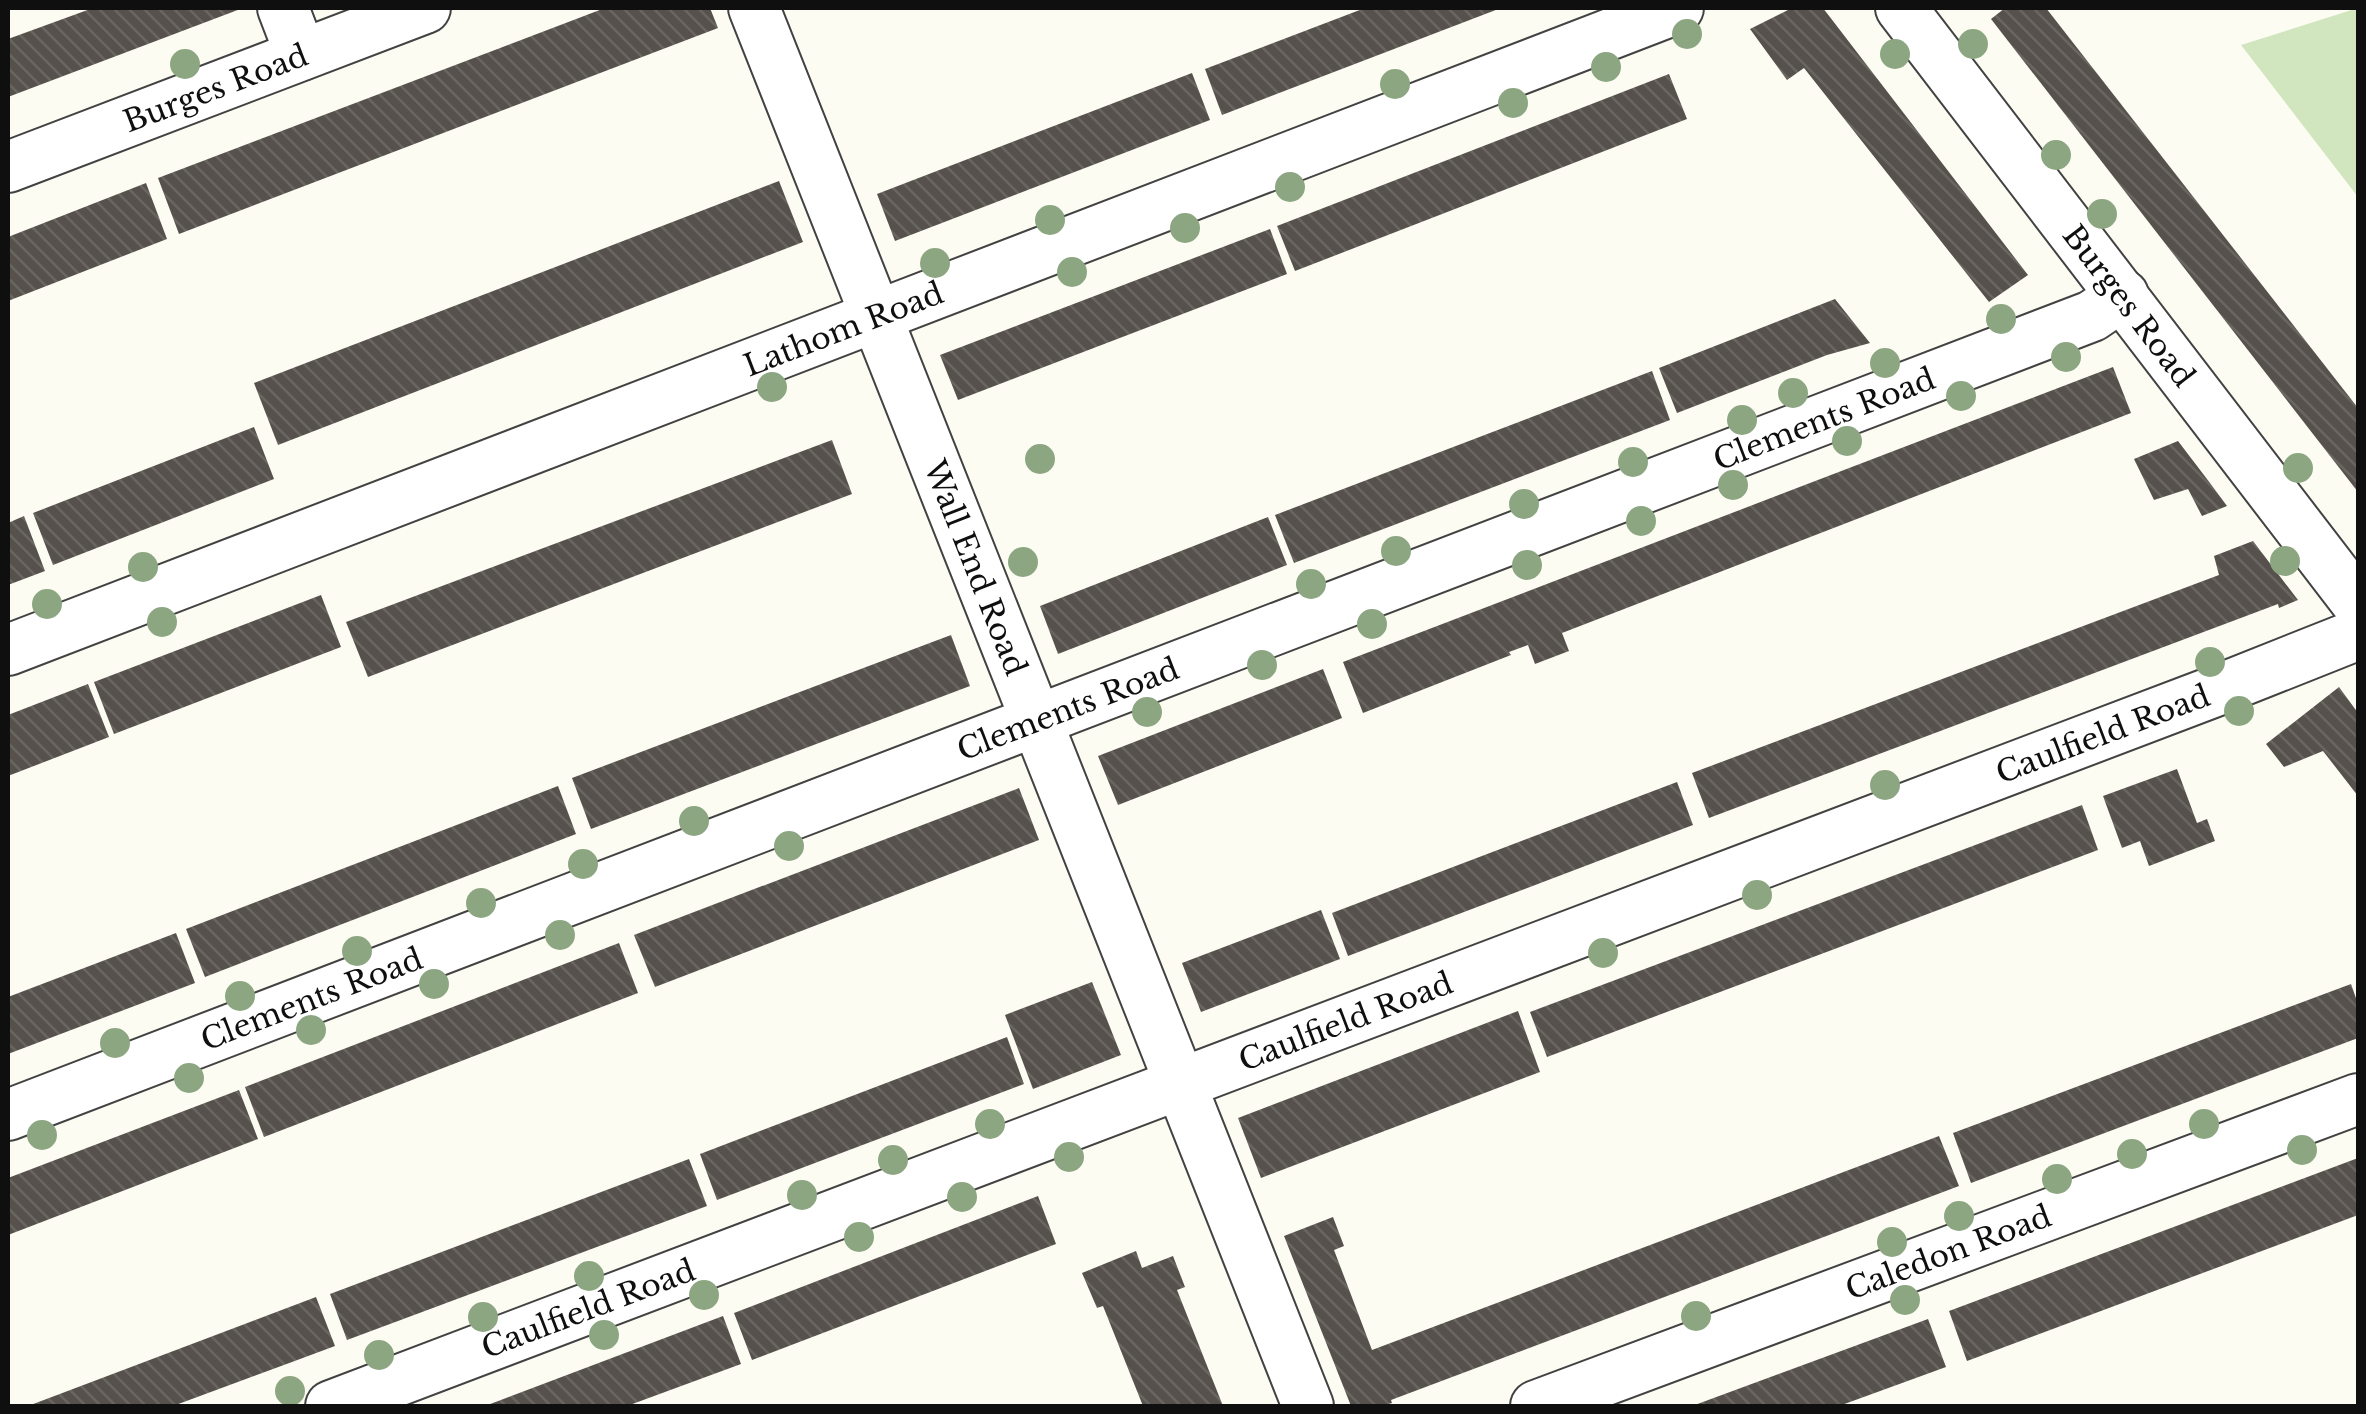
<svg xmlns="http://www.w3.org/2000/svg" width="2366" height="1414" font-family="'Libre Baskerville',serif">
  <style>
    .grass { fill: #d1e5bf }
    .building { fill: url(#building-back-hatch) }
    .lines { fill: none; stroke-linecap: round; stroke-linejoin: round }
    .minor-casing { stroke: #424242; stroke-width: 54 }
    .minor { stroke: #fff; stroke-width: 50 }
    .tree { fill: #8ca682 }
    .labels { text-anchor: middle; dominant-baseline: central; stroke-width: 10; stroke-linejoin: round; paint-order: stroke }
    .street-label { font-size: 30px; fill: #0f0f0f; stroke: #fff }
  </style>
  <defs>
    <pattern id="building-back-hatch" width="6" height="6" patternUnits="userSpaceOnUse" patternTransform="scale(2.5)"><rect width="6" height="6" fill="#56514c"/><path d="M-1 5l2 2M0 0l6 6M5-1l2 2" fill="none" stroke="#696561"/></pattern>
  </defs>
  <rect width="100%" height="100%" fill="#fdfcf2"/>
  <path class="grass" d="M2358 8V197L2241 45Z"/>
  <g class="building">
    <path d="M93 8H243L8 97V39Z"/>
    <path d="M605 8H710L718 28 179 234 158 178Z"/>
    <path d="M1365 8H1501L1222 115 1205 69Z"/>
    <path d="M1792 8H1823L2028 275 1989 302 1804 68 1787 80 1750 29Z"/>
    <path d="M2005 8H2046L2358 408V492L1991 19Z"/>
    <path d="M1192 73 1210 120 895 241 877 194Z"/>
    <path d="M1669 74 1687 119 1295 271 1277 226Z"/>
    <path d="M779 181 803 242 278 445 254 383Z"/>
    <path d="M146 183 167 239 8 301V237Z"/>
    <path d="M1270 229 1287 274 958 400 940 355Z"/>
    <path d="M1835 299 1870 343 1827 355 1677 413 1659 368Z"/>
    <path d="M2113 367 2131 413 1562 633 1569 651 1535 664 1528 645 1509 652 1511 655 1363 713 1343 662Z"/>
    <path d="M1652 371 1670 420 1294 563 1275 515Z"/>
    <path d="M254 427 274 479 53 565 33 513Z"/>
    <path d="M832 440 852 494 368 677 346 622Z"/>
    <path d="M2178 441 2210 483 2227 506 2202 516 2188 489 2154 500 2134 459Z"/>
    <path d="M24 516 45 571 8 585V523Z"/>
    <path d="M1268 517 1287 565 1058 654 1040 606Z"/>
    <path d="M2253 541 2298 600 2279 608 2278 604 1709 818 1692 773 2219 575 2214 556Z"/>
    <path d="M321 595 341 647 114 734 94 682Z"/>
    <path d="M951 635 970 686 591 829 572 778Z"/>
    <path d="M1323 669 1342 718 1118 805 1098 756Z"/>
    <path d="M88 684 109 737 8 776V715Z"/>
    <path d="M2339 687 2358 713V796L2323 751 2284 767 2266 744Z"/>
    <path d="M2177 769 2197 823 2207 819 2215 841 2149 866 2140 841 2122 848 2103 796Z"/>
    <path d="M1677 782 1693 825 1348 956 1332 913Z"/>
    <path d="M558 786 576 834 205 977 186 929Z"/>
    <path d="M1019 788 1039 840 655 987 634 935Z"/>
    <path d="M2082 805 2098 850 1547 1057 1530 1012Z"/>
    <path d="M1321 910 1340 959 1201 1012 1182 963Z"/>
    <path d="M176 933 195 983 8 1054V997Z"/>
    <path d="M619 943 638 993 264 1137 245 1087Z"/>
    <path d="M1092 982 1121 1055 1033 1089 1005 1015Z"/>
    <path d="M2351 984 2358 1004V1038L1971 1183 1953 1133Z"/>
    <path d="M1518 1011 1540 1072 1261 1178 1238 1118Z"/>
    <path d="M1007 1037 1024 1084 717 1200 700 1154Z"/>
    <path d="M239 1090 258 1139 8 1235V1178Z"/>
    <path d="M1939 1136 1959 1186 1391 1400 1392 1403 1382 1406H1351L1284 1236 1333 1217 1344 1246 1334 1250 1372 1350Z"/>
    <path d="M2358 1158V1215L1967 1361 1949 1311Z"/>
    <path d="M689 1159 707 1206 347 1340 330 1294Z"/>
    <path d="M1038 1196 1056 1244 752 1360 734 1313Z"/>
    <path d="M1136 1251 1142 1268 1173 1256 1185 1287 1177 1290 1223 1406H1143L1103 1306 1097 1308 1082 1273Z"/>
    <path d="M316 1297 335 1346 292 1362 173 1406H28Z"/>
    <path d="M723 1316 741 1364 627 1406H485Z"/>
    <path d="M1928 1319 1946 1367 1839 1406H1692Z"/>
  </g>
  <g class="lines">
    <defs>
      <g id="minor">
        <path d="M283 8 301 55"/>
        <path id="s1" d="M754 8 1308 1406"/>
        <path id="s2" d="M1901 8 2358 604"/>
        <path id="s3" d="M8 167 425 8"/>
        <path id="s4" d="M8 650 1678 8"/>
        <path id="s5" d="M8 1115 2092 316 2123 295"/>
        <path id="s6" d="M331 1406 2218 690 2349 638 2358 631"/>
        <path id="s7" d="M1536 1406 2358 1099"/>
      </g>
    </defs>
    <use href="#minor" class="minor-casing"/>
    <use href="#minor" class="minor"/>
  </g>
  <g class="tree">
    <circle cx="1687" cy="34" r="15"/>
    <circle cx="1973" cy="44" r="15"/>
    <circle cx="1895" cy="54" r="15"/>
    <circle cx="185" cy="64" r="15"/>
    <circle cx="1606" cy="67" r="15"/>
    <circle cx="1395" cy="84" r="15"/>
    <circle cx="1513" cy="103" r="15"/>
    <circle cx="2056" cy="155" r="15"/>
    <circle cx="1290" cy="187" r="15"/>
    <circle cx="2102" cy="214" r="15"/>
    <circle cx="1050" cy="220" r="15"/>
    <circle cx="1185" cy="228" r="15"/>
    <circle cx="935" cy="263" r="15"/>
    <circle cx="1072" cy="272" r="15"/>
    <circle cx="2001" cy="319" r="15"/>
    <circle cx="2066" cy="357" r="15"/>
    <circle cx="1885" cy="363" r="15"/>
    <circle cx="772" cy="387" r="15"/>
    <circle cx="1793" cy="393" r="15"/>
    <circle cx="1961" cy="396" r="15"/>
    <circle cx="1742" cy="420" r="15"/>
    <circle cx="1847" cy="441" r="15"/>
    <circle cx="1040" cy="459" r="15"/>
    <circle cx="1633" cy="462" r="15"/>
    <circle cx="2298" cy="468" r="15"/>
    <circle cx="1733" cy="485" r="15"/>
    <circle cx="1524" cy="504" r="15"/>
    <circle cx="1641" cy="521" r="15"/>
    <circle cx="1396" cy="551" r="15"/>
    <circle cx="2285" cy="561" r="15"/>
    <circle cx="1023" cy="562" r="15"/>
    <circle cx="1527" cy="565" r="15"/>
    <circle cx="143" cy="567" r="15"/>
    <circle cx="1311" cy="584" r="15"/>
    <circle cx="47" cy="604" r="15"/>
    <circle cx="162" cy="622" r="15"/>
    <circle cx="1372" cy="624" r="15"/>
    <circle cx="2210" cy="662" r="15"/>
    <circle cx="1262" cy="665" r="15"/>
    <circle cx="2239" cy="711" r="15"/>
    <circle cx="1147" cy="712" r="15"/>
    <circle cx="1885" cy="785" r="15"/>
    <circle cx="694" cy="821" r="15"/>
    <circle cx="789" cy="846" r="15"/>
    <circle cx="583" cy="864" r="15"/>
    <circle cx="1757" cy="895" r="15"/>
    <circle cx="481" cy="903" r="15"/>
    <circle cx="560" cy="935" r="15"/>
    <circle cx="357" cy="951" r="15"/>
    <circle cx="1603" cy="953" r="15"/>
    <circle cx="434" cy="984" r="15"/>
    <circle cx="240" cy="996" r="15"/>
    <circle cx="311" cy="1030" r="15"/>
    <circle cx="115" cy="1043" r="15"/>
    <circle cx="189" cy="1078" r="15"/>
    <circle cx="990" cy="1124" r="15"/>
    <circle cx="2204" cy="1124" r="15"/>
    <circle cx="42" cy="1135" r="15"/>
    <circle cx="2302" cy="1150" r="15"/>
    <circle cx="2132" cy="1154" r="15"/>
    <circle cx="1069" cy="1157" r="15"/>
    <circle cx="893" cy="1160" r="15"/>
    <circle cx="2057" cy="1179" r="15"/>
    <circle cx="802" cy="1195" r="15"/>
    <circle cx="962" cy="1197" r="15"/>
    <circle cx="1959" cy="1216" r="15"/>
    <circle cx="859" cy="1237" r="15"/>
    <circle cx="1892" cy="1242" r="15"/>
    <circle cx="589" cy="1276" r="15"/>
    <circle cx="704" cy="1295" r="15"/>
    <circle cx="1905" cy="1300" r="15"/>
    <circle cx="1696" cy="1316" r="15"/>
    <circle cx="483" cy="1317" r="15"/>
    <circle cx="604" cy="1335" r="15"/>
    <circle cx="379" cy="1355" r="15"/>
    <circle cx="290" cy="1391" r="15"/>
  </g>
  <g class="labels">
    <g class="street-label">
      <text stroke="none"><textPath href="#s3" startOffset="222">Burges Road</textPath></text>
      <text stroke="none"><textPath href="#s2" startOffset="375">Burges Road</textPath></text>
      <text stroke="none"><textPath href="#s4" startOffset="895">Lathom Road</textPath></text>
      <text stroke="none"><textPath href="#s5" startOffset="1945">Clements Road</textPath></text>
      <text stroke="none"><textPath href="#s1" startOffset="602">Wall End Road</textPath></text>
      <text stroke="none"><textPath href="#s5" startOffset="1135">Clements Road</textPath></text>
      <text stroke="none"><textPath href="#s6" startOffset="1895">Caulfield Road</textPath></text>
      <text stroke="none"><textPath href="#s5" startOffset="325">Clements Road</textPath></text>
      <text stroke="none"><textPath href="#s6" startOffset="1085">Caulfield Road</textPath></text>
      <text stroke="none"><textPath href="#s7" startOffset="440">Caledon Road</textPath></text>
      <text stroke="none"><textPath href="#s6" startOffset="275">Caulfield Road</textPath></text>
    </g>
  </g>
  <rect width="2366" height="1414" fill="none" stroke="#0f0f0f" stroke-width="20"/>
</svg>
